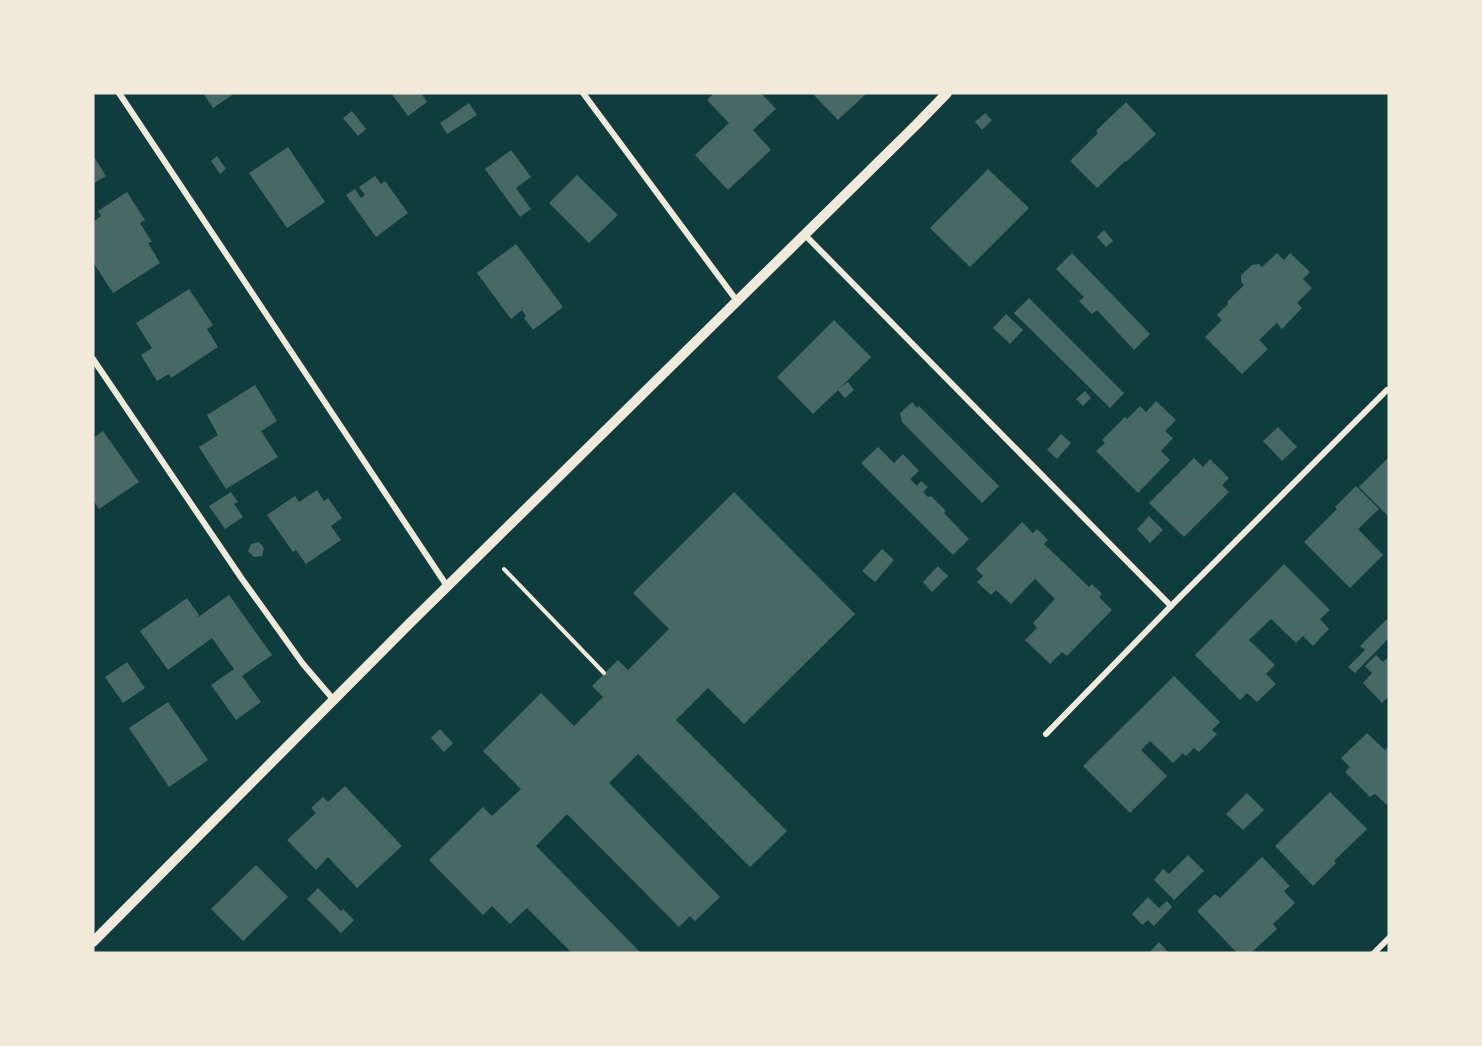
<svg xmlns="http://www.w3.org/2000/svg" width="1482" height="1046" font-family="Rubik,sans-serif">
  <style>
    .building { fill: #486865 }
    .lines { fill: none; stroke-linecap: round; stroke-linejoin: round }
    .path { stroke: #f1e9da; stroke-width: 4 }
    .minor { stroke: #f1e9da; stroke-width: 6 }
    .tertiary { stroke: #f1e9da; stroke-width: 10 }
  </style>
  <rect width="100%" height="100%" fill="#0f3d3e"/>
  <g class="building">
    <path d="M203 93H235L213 108Z"/>
    <path d="M391 93H421L427 102 408 116Z"/>
    <path d="M714 93H761L776 109 753 130 771 150 728 190 695 155 729 123 707 100Z"/>
    <path d="M812 93H867L838 120Z"/>
    <path d="M1126 102 1156 134 1126 162 1125 161 1097 188 1070 161 1098 133 1096 131Z"/>
    <path d="M469 103 477 115 447 134 440 123Z"/>
    <path d="M352 111 366 129 358 136 343 118Z"/>
    <path d="M985 113 992 120 982 130 975 122Z"/>
    <path d="M288 147 325 202 287 228 249 173Z"/>
    <path d="M511 150 531 177 516 188 531 209 520 217 485 169Z"/>
    <path d="M93 155 106 176 93 184Z"/>
    <path d="M217 156 226 169 220 174 211 161Z"/>
    <path d="M988 169 1029 208 970 267 930 228Z"/>
    <path d="M577 175 618 215 589 243 549 203Z"/>
    <path d="M375 176 381 184 385 181 408 213 376 237 346 195 355 189 361 198 365 195 359 187Z"/>
    <path d="M127 192 145 220 140 223 152 242 148 243 160 263 113 293 93 262V222L101 216 98 211Z"/>
    <path d="M1104 230 1113 241 1106 247 1097 237Z"/>
    <path d="M516 244 563 307 533 330 524 318 526 316 522 310 511 319 477 273Z"/>
    <path d="M1072 253 1150 334 1134 350 1097 310 1092 314 1079 301 1084 297 1056 269Z"/>
    <path d="M1277 253 1284 260 1290 253 1310 272 1303 279 1312 288 1297 303 1302 308 1282 329 1277 323 1259 340 1268 349 1242 374 1205 337 1222 320 1217 315 1228 304 1227 302 1244 285 1241 282V275L1252 265 1259 264 1262 267Z"/>
    <path d="M189 289 213 325 207 329 218 347 171 378 169 374 157 381 141 355 152 348 136 323Z"/>
    <path d="M1029 298 1124 393 1110 408 1014 313Z"/>
    <path d="M1006 314 1023 330 1010 344 993 328Z"/>
    <path d="M834 320 871 357 840 388 848 382 854 390 845 398 838 390 813 414 777 377Z"/>
    <path d="M255 385 277 421 261 431 278 457 226 489 199 447 218 435 207 415Z"/>
    <path d="M1085 391 1091 398 1083 406 1076 399Z"/>
    <path d="M1156 401 1176 420 1165 431 1173 438 1161 451 1170 460 1138 493 1096 451 1105 443 1102 440 1125 417 1127 419 1140 406 1146 412Z"/>
    <path d="M912 402 917 408 919 406 999 486 982 503 902 422 900 413Z"/>
    <path d="M1278 427 1297 447 1282 461 1263 441Z"/>
    <path d="M103 431 139 482 99 509 93 500V438Z"/>
    <path d="M1061 434 1071 443 1057 459 1047 450Z"/>
    <path d="M878 447 894 463 903 454 919 471 910 479 917 486 921 481 928 487 923 492 928 497 931 496 946 511 944 513 969 539 953 555 861 463Z"/>
    <path d="M1389 457V517L1359 487Z"/>
    <path d="M1194 458 1203 467 1210 459 1229 478 1222 485 1229 492 1184 537 1149 503Z"/>
    <path d="M1356 486 1379 509 1358 529 1383 555 1350 588 1304 542 1337 509 1335 507Z"/>
    <path d="M317 490 324 501 328 498 342 518 331 526 341 540 306 564 296 550 293 552 267 515 295 496 299 502Z"/>
    <path d="M231 492 238 502 234 504 243 517 225 529 209 506Z"/>
    <path d="M734 492 855 614 744 724 708 688 676 720 787 831 750 867 638 754 609 783 720 897 695 921 690 916 679 927 567 814 536 846 641 953H572L527 908 510 924 492 906 483 915 429 860 483 807 492 816 521 789 483 751 541 693 574 726 603 697 592 686 618 660 628 670 669 629 633 593Z"/>
    <path d="M1149 516 1163 530 1150 543 1137 529Z"/>
    <path d="M1022 522 1033 533 1037 529 1048 540 1044 544 1089 587 1092 584 1102 594 1099 597 1112 610 1067 656 1062 652 1050 664 1025 640 1037 628 1033 623 1055 599 1035 579 1011 604 996 590 991 595 977 582 983 576 976 569Z"/>
    <path d="M259 542 264 548 262 556 254 557 248 551 251 544Z"/>
    <path d="M882 549 894 560 875 582 862 571Z"/>
    <path d="M1284 564 1330 610 1320 619 1329 629 1313 646 1303 636 1296 643 1271 619 1249 640 1275 665 1266 674 1276 684 1257 702 1247 693 1240 700 1195 655Z"/>
    <path d="M938 566 948 576 932 592 923 582Z"/>
    <path d="M229 595 272 655 242 676 261 702 236 720 211 685 234 669 212 638 168 670 140 631 187 598 199 615 197 618Z"/>
    <path d="M1387 619 1389 621V638L1355 673 1348 667 1365 650 1360 646Z"/>
    <path d="M1376 655 1383 662 1389 656V696L1382 703 1363 683 1372 673 1365 666Z"/>
    <path d="M127 662 145 688 123 703 105 677Z"/>
    <path d="M1174 676 1220 722 1212 730 1217 734 1199 752 1194 748 1186 756 1183 753 1173 763 1150 741 1141 750 1167 776 1130 813 1083 766Z"/>
    <path d="M168 702 208 760 169 787 129 728Z"/>
    <path d="M440 729 453 743 444 752 431 738Z"/>
    <path d="M1367 733 1385 750 1389 746V803L1387 805 1375 794 1370 797 1345 772 1350 767 1341 758Z"/>
    <path d="M345 786 402 846 357 888 328 857 316 870 287 840 316 813 311 808 323 797 328 802Z"/>
    <path d="M1330 792 1367 829 1334 861 1336 863 1313 886 1275 846Z"/>
    <path d="M1247 793 1264 810 1243 830 1226 814Z"/>
    <path d="M1188 855 1204 871 1174 900 1154 880 1163 869 1169 874Z"/>
    <path d="M1262 857 1290 886 1284 891 1295 903 1273 924 1277 929 1251 953H1237L1197 911 1215 894 1220 898Z"/>
    <path d="M256 865 288 897 243 941 211 909Z"/>
    <path d="M318 888 341 911 343 909 354 920 341 933 307 899Z"/>
    <path d="M1148 897 1159 908 1167 901 1172 907 1154 926 1148 920 1142 925 1132 914Z"/>
    <path d="M1159 942 1169 953H1149Z"/>
  </g>
  <g class="lines">
    <path class="path" d="M504 569 604 673"/>
    <g class="minor">
      <path d="M119 93 447 586"/>
      <path d="M583 93 737 301"/>
      <path d="M805 235 1171 606"/>
      <path d="M93 359 242 579 303 664 333 699"/>
      <path d="M1046 734 1171 606 1387 390"/>
      <path d="M1374 953 1389 938"/>
    </g>
    <path class="tertiary" d="M93 942 410 623 916 125 947 93"/>
  </g>
  <rect width="1482" height="1046" fill="none" stroke="#f1e9da" stroke-width="189"/>
</svg>
